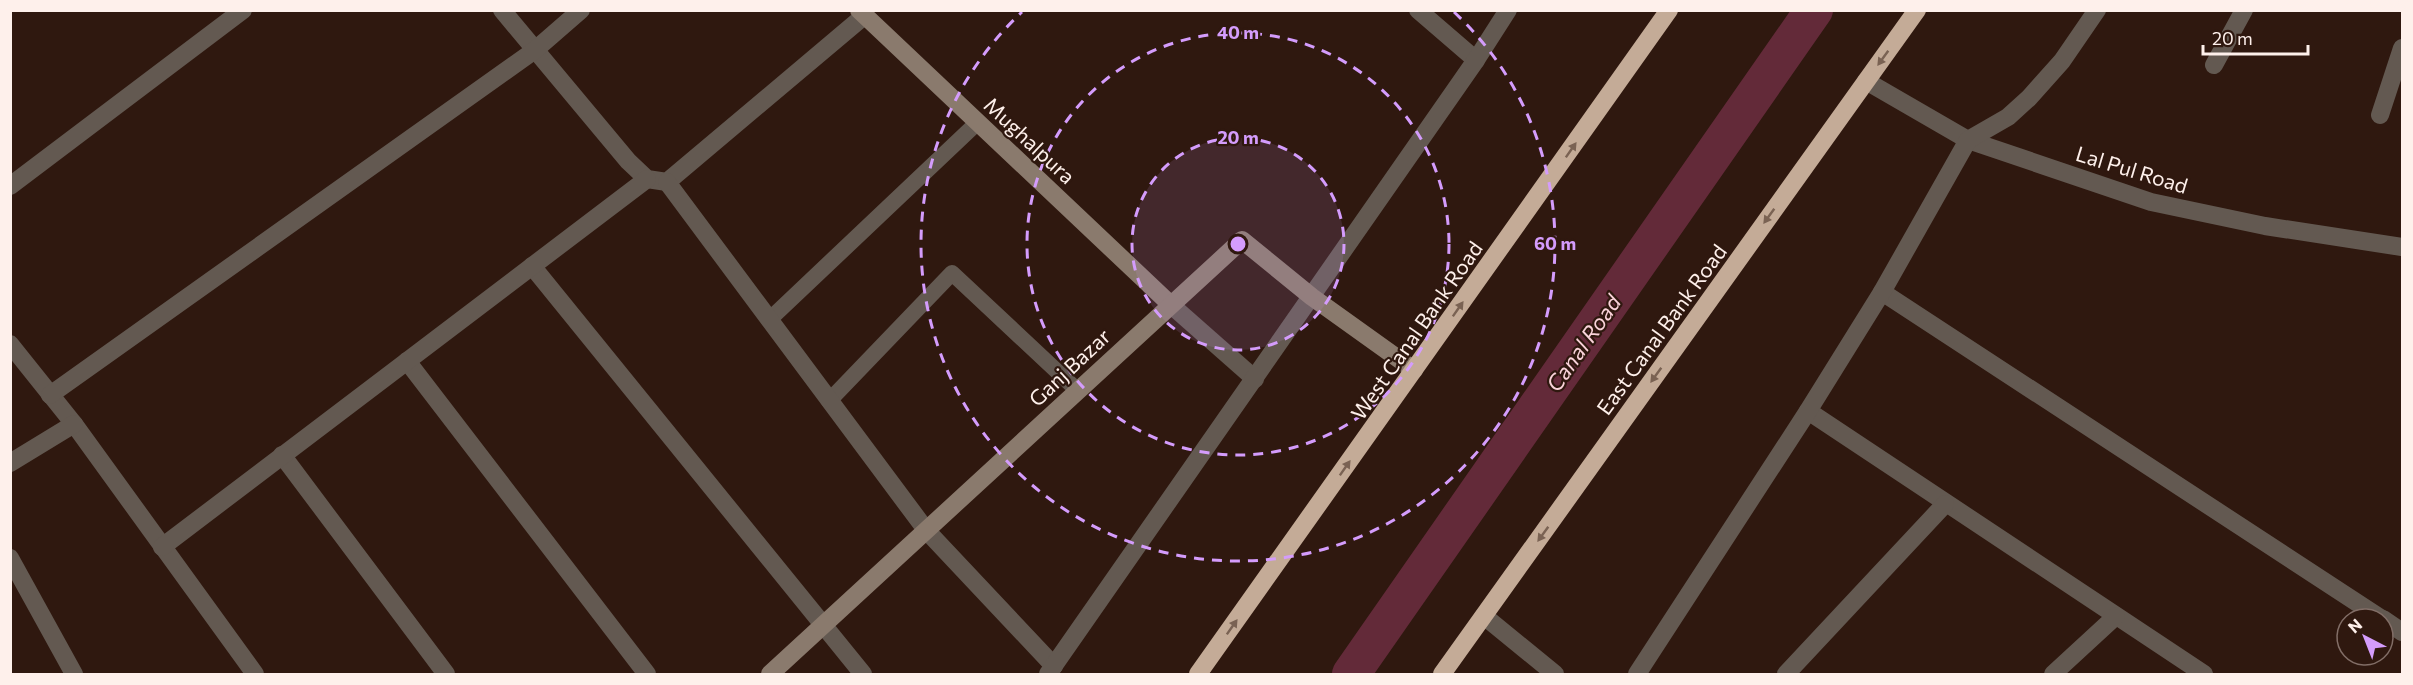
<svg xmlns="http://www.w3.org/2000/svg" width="2413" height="685" font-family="Commissioner,sans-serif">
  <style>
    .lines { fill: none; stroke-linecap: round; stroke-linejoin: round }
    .canal { stroke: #632a39; stroke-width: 38 }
    .lane { stroke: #635951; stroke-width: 16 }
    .street { stroke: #635951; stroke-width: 18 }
    .secondary { stroke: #8a7a6d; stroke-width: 18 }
    .highway { stroke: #c4ab97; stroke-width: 18 }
    .oneway { fill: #7a6253 }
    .ring { fill: none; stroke: #d49cfc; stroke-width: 3; stroke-dasharray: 10 8 }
    .labels { text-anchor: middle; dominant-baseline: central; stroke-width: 4.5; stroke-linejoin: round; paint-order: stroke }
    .street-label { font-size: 21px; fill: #fef0eb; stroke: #2f180f }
    .water-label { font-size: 22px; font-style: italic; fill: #fad3da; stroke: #2f180f }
    .centre { fill: #d49cfc; stroke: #2f180f; stroke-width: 3 }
    .ring-label { font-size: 18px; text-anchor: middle; font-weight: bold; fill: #d49cfc; stroke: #2f180f; stroke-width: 4.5; stroke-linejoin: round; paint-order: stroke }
  </style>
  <rect width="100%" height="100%" fill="#2f180f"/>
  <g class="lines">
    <path class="canal" d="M1351 674 1814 10"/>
    <g class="lane">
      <path d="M769 320 978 122"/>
      <path d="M829 401 952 273 1077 390"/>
    </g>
    <g class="street">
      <path d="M502 10 628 161 647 179 667 182 864 16"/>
      <path d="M1418 10 1476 60"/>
      <path d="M2214 65 2244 10"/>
      <path d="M1866 81 1968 140 2151 202 2265 226 2402 247"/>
      <path d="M2380 115 2402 48"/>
      <path d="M667 182 926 530 1054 666"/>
      <path d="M10 186 243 10"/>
      <path d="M532 266 863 674"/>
      <path d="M1882 292 2382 619"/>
      <path d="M1170 304 1255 379"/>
      <path d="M10 344 74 424 255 674"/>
      <path d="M407 361 647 674"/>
      <path d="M50 395 535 50 581 10"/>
      <path d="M1808 411 2204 674"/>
      <path d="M282 455 446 674"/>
      <path d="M10 463 74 424"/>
      <path d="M162 547 647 179"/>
      <path d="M10 558 74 674"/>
      <path d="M1484 616 1555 674"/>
      <path d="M2383 619 2402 632"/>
      <path d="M1048 674 1476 60 1508 10"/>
      <path d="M1637 674 1808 411 1882 292 1968 140 2008 117 2029 98 2062 61 2097 10"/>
      <path d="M1786 674 1945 504"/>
      <path d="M2053 674 2116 616"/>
    </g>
    <g class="secondary">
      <path d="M859 10 1170 304"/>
      <path d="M770 674 1242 240 1312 297 1414 370"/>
    </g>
    <g class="highway">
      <path d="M1198 674 1669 10"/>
      <path d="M1442 674 1917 10"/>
    </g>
  </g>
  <defs><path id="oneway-solid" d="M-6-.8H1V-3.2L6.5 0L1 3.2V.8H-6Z" transform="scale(1.5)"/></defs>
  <g class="oneway">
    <use href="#oneway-solid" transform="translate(1883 58) rotate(126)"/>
    <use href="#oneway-solid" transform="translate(1571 150) rotate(-55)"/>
    <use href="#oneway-solid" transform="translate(1769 216) rotate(126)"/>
    <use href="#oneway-solid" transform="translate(1458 309) rotate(-55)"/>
    <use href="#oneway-solid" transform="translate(1656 375) rotate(126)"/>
    <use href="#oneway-solid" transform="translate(1345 468) rotate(-55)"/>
    <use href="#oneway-solid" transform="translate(1543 534) rotate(126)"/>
    <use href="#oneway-solid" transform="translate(1232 627) rotate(-55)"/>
  </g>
  <circle cx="1238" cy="244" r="106" fill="#d49cfc" fill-opacity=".12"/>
  <g class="ring">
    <circle cx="1238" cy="244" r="106"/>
    <circle cx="1238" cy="244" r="211"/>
    <path d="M1454 12A317 317 0 1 1 1022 12"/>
  </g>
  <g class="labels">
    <g class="street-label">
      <text transform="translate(1030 140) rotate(43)">Mughalpura</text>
      <text transform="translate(2132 169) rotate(17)">Lal Pul Road</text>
      <text transform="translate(1661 329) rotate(-54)">East Canal Bank Road</text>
      <text transform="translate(1416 330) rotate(-55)">West Canal Bank Road</text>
      <text transform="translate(1069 367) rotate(-43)">Ganj Bazar</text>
    </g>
    <g class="water-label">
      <text transform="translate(1583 343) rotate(-55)">Canal Road</text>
    </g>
  </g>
  <circle cx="1238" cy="244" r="9" class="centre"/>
  <g class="ring-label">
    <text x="1238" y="39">40 m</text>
    <text x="1238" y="144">20 m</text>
    <text x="1555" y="250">60 m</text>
  </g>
  <rect width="2413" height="685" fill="none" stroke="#fef0eb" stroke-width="24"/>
  <g transform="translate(2365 637) rotate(318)"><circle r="28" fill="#2f180f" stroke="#826e67" stroke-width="1.5"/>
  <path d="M0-4.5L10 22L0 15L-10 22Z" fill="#d49cfc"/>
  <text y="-9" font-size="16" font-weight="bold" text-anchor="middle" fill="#fef0eb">N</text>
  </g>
  <path d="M2203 45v9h105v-9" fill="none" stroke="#fef0eb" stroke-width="3"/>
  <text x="2212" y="45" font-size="18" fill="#fef0eb" stroke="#2f180f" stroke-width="4.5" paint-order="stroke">20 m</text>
</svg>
